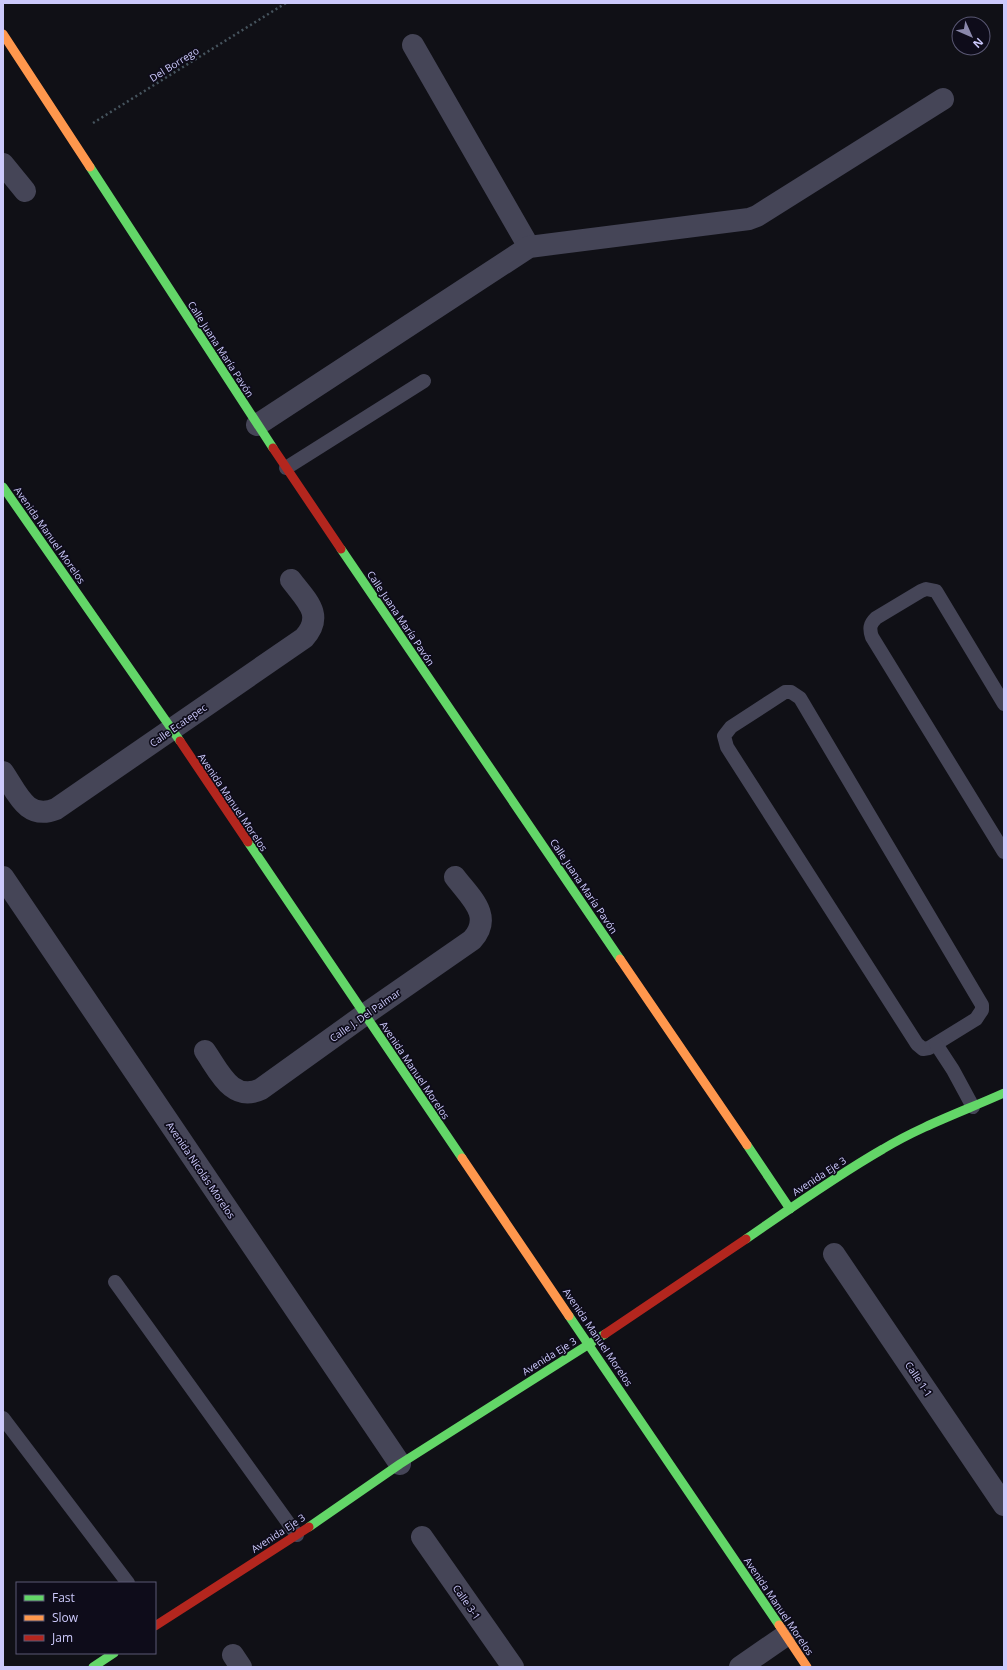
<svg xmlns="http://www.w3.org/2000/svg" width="1007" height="1670" font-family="'Open Sans',sans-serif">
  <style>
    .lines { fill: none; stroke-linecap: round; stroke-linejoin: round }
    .path { stroke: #46545e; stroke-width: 2.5; stroke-dasharray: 2 3; stroke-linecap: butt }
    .lane { stroke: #454557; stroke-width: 14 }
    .street { stroke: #454557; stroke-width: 22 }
    .fast { stroke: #63d668; stroke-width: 9 }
    .slow { stroke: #ff974d; stroke-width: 9 }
    .jam { stroke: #b3261e; stroke-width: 9 }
    .labels { text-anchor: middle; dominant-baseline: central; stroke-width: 3.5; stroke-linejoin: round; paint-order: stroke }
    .street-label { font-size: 10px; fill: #ccc9fb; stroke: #0e0c1a }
  </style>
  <rect width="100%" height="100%" fill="#101016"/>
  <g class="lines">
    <path class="path" d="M93 123 286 3"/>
    <g class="lane">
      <path d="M286 468 424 381"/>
      <path d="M785 692H791L800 698 982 1005V1010L976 1019 929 1048 923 1049 917 1044 727 747 724 736 731 727Z"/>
      <path d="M1004 704 936 591 926 589 921 591 876 618C870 624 869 628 872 637L1004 852"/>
      <path d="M936 1044 953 1070 973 1107"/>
      <path d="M115 1282 297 1535"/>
      <path d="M3 1418 128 1583"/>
    </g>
    <g class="street">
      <path d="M413 45 529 247"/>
      <path d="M3 164 25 191"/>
      <path d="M257 425 529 247 749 219 757 216 943 99"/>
      <path d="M3 772C17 792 26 821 56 809L304 638C325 615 306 600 291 580"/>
      <path d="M3 877 400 1464"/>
      <path d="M205 1051C219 1071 232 1103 261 1089L364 1015 472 940C494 916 470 897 455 877"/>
      <path d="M834 1254 1004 1505"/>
      <path d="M422 1537 513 1667"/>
      <path d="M233 1655 241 1667"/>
      <path d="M740 1667 785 1636"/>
    </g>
    <g class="fast">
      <path d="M90 167 273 448"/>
      <path d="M3 487 180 741"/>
      <path d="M341 549 620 959"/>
      <path d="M248 842 462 1158"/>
      <path d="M747 1145 790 1209"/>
      <path d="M746 1239C791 1208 836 1176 883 1149 921 1126 964 1111 1004 1093"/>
      <path d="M569 1316 779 1625"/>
      <path d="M309 1527 400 1464 605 1334"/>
      <path d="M93 1667 114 1653"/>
    </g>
    <g class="slow">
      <path d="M3 34 90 167"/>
      <path d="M620 959 747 1145"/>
      <path d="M462 1158 569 1316"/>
      <path d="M779 1625 807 1667"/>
    </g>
    <g class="jam">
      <path d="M273 448 341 549"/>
      <path d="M180 741 248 842"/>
      <path d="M605 1334 746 1239"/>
      <path d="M155 1626 309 1527"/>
    </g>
  </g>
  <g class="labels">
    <g class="street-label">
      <text transform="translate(174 64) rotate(-32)">Del Borrego</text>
      <text transform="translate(221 349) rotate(57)">Calle Juana María Pavón</text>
      <text transform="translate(50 535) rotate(55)">Avenida Manuel Morelos</text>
      <text transform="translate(401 618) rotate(56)">Calle Juana María Pavón</text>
      <text transform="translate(178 725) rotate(-35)">Calle Ecatepec</text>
      <text transform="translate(233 802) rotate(56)">Avenida Manuel Morelos</text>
      <text transform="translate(584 886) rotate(56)">Calle Juana María Pavón</text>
      <text transform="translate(365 1015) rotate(-35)">Calle J. Del Palmar</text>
      <text transform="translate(415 1070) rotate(56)">Avenida Manuel Morelos</text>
      <text transform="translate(201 1170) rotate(56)">Avenida Nicolás Morelos</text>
      <text transform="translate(819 1176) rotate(-33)">Avenida Eje 3</text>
      <text transform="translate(598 1337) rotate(56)">Avenida Manuel Morelos</text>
      <text transform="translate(549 1356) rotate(-32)">Avenida Eje 3</text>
      <text transform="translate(919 1379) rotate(56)">Calle 1-1</text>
      <text transform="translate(278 1533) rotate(-33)">Avenida Eje 3</text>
      <text transform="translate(467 1602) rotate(55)">Calle 3-1</text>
      <text transform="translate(779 1606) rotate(56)">Avenida Manuel Morelos</text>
    </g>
  </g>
  <rect width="1007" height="1670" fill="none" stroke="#ccc9fb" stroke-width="8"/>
  <rect x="16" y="1582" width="140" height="72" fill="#0e0c1a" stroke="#5a5874"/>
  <rect x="24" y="1595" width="20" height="6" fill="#63d668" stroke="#5a5874"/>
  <text x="52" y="1602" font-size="12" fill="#ccc9fb">Fast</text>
  <rect x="24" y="1615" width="20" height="6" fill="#ff974d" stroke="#5a5874"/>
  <text x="52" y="1622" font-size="12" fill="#ccc9fb">Slow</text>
  <rect x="24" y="1635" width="20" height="6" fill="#b3261e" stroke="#5a5874"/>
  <text x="52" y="1642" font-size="12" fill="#ccc9fb">Jam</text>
  <g transform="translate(971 36) rotate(135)"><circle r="19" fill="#0e0c1a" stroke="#5a5874"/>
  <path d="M0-3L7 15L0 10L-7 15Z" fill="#8a88ab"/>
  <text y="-6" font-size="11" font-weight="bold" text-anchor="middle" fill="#ccc9fb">N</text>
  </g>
</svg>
